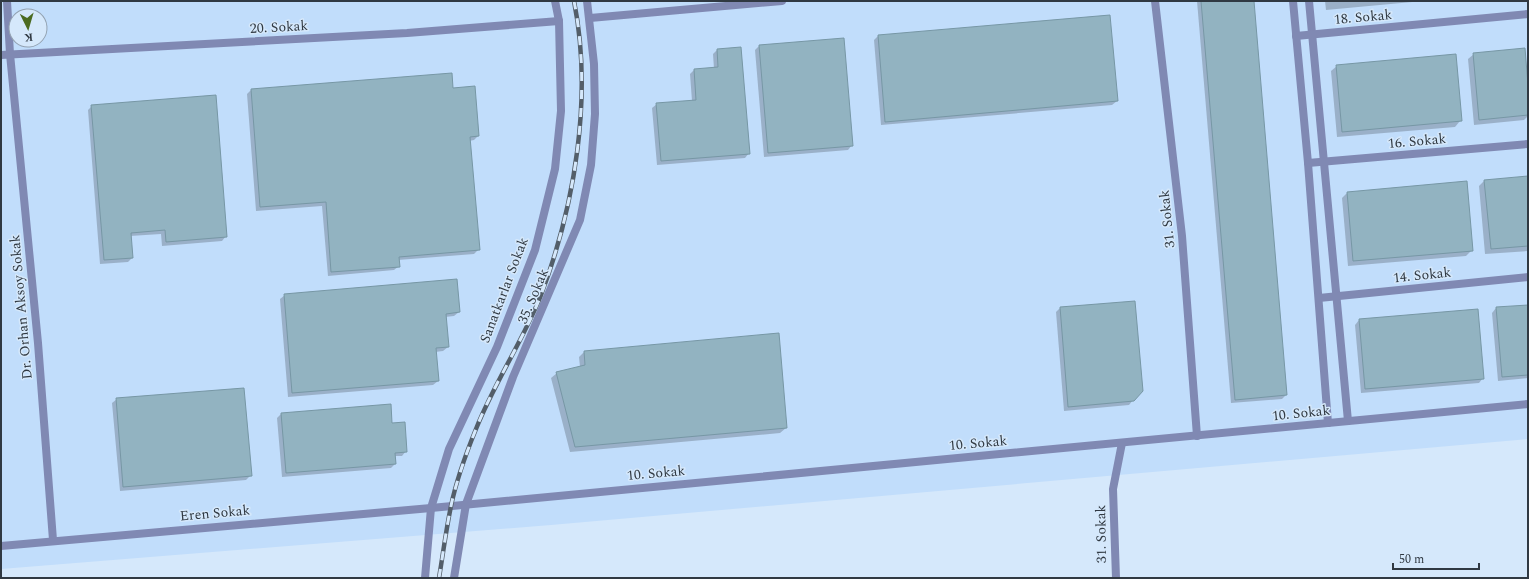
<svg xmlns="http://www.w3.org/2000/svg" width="1529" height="579" font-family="Spectral,serif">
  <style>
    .built { fill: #c1ddfb; fill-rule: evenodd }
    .shadow { fill: #0003 }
    .building { fill: #92b3c1; stroke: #7797a5 }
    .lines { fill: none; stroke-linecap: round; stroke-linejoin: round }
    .minor { stroke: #8089b3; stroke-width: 8 }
    .tertiary { stroke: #8089b3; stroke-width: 8 }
    .rail-casing { stroke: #535e69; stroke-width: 4.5 }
    .rail { stroke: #d5e8fb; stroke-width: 3; stroke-dasharray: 9; stroke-linecap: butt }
    .labels { text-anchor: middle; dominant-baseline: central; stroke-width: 3; stroke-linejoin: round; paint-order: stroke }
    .street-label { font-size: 14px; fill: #303942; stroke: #d5e8fb }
  </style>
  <rect width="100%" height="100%" fill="#d5e8fb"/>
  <path class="built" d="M1 1H1528V439L551 525 1 569ZM16 16H40V40H16Z"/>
  <g class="shadow">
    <path d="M1197 1H1253L1286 395 1282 399 1231 403Z"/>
    <path d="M1325 1H1423L1326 10Z"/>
    <path d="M878 36 1117 101 1112 105 881 125 874 40Z"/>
    <path d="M759 46 852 145 848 150 764 157 755 50Z"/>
    <path d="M741 48 749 153 745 158 657 165 652 108 657 104 692 101 690 74 694 70 714 69 713 54 717 50Z"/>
    <path d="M1474 54 1528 96V116L1524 120 1474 125 1468 59Z"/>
    <path d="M1337 66 1460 121 1455 127 1337 137 1331 71Z"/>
    <path d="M451 74 452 89 478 136 474 140 469 141 478 250 474 254 398 260 399 266 394 270 328 276 322 206 256 211 247 94 251 90Z"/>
    <path d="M92 106 226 236 222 241 162 246 161 234 130 236 132 258 128 262 100 264 88 110Z"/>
    <path d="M1528 177V251L1485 254 1479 186 1485 180Z"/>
    <path d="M1348 192 1472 250 1466 256 1348 266 1342 198Z"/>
    <path d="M285 295 459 312 454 316 445 317 448 347 443 351 435 352 438 381 433 385 288 397 280 299Z"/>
    <path d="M1528 306V378L1498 381 1492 313 1496 308Z"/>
    <path d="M1060 308 1133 400 1129 405 1064 411 1056 312Z"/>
    <path d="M1477 310 1483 378 1479 383 1361 393 1355 325 1359 320Z"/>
    <path d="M584 352 786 428 780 433 570 452 551 378 557 373 580 367 579 357Z"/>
    <path d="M117 399 250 476 246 480 120 491 112 403Z"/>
    <path d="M281 414 392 424 406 451 402 456H394L395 464 391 468 282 477 277 418Z"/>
    <path d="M1 484 2 500 1 502Z"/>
  </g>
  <g class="building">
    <path d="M1201 1H1254L1287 395 1235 400Z"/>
    <path d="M1110 15 1118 101 885 122 878 35Z"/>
    <path d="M844 38 853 146 768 153 759 45Z"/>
    <path d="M741 47 750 154 661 161 656 103 696 100 694 69 718 67 717 49Z"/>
    <path d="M1525 48 1528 85V115L1479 120 1473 53Z"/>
    <path d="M1456 54 1462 121 1342 132 1336 65Z"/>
    <path d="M452 73 453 88 475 86 479 136 470 137 480 250 399 257 400 267 331 272 326 202 260 207 251 89Z"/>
    <path d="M216 95 227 237 166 242 165 230 131 233 133 258 104 260 91 105Z"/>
    <path d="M1528 176V246L1491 249 1484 180Z"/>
    <path d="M1467 181 1473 251 1353 261 1347 192Z"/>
    <path d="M457 279 460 312 446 314 449 347 436 348 439 381 292 393 284 294Z"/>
    <path d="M1135 301 1143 391 1134 401 1068 407 1060 307Z"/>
    <path d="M1528 305V375L1502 377 1496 307Z"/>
    <path d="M1478 309 1484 379 1365 389 1359 319Z"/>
    <path d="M779 333 787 428 575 447 556 372 585 365 584 351Z"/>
    <path d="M244 388 252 476 123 487 116 398Z"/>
    <path d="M391 404 392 423 405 422 407 452 395 453 396 464 286 473 281 413Z"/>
  </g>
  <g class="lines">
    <g class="minor">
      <path d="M7 1 10 54 38 343 53 540"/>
      <path d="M1155 1 1182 236 1197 436"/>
      <path d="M1293 1 1308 163 1328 423"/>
      <path d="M1309 1 1348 421"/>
      <path d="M590 18 782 1"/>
      <path d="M1296 36 1528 14"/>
      <path d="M1 55 407 33 559 21"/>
      <path d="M1308 163 1528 144"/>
      <path d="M1319 298 1528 277"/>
      <path d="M1 546 431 508 1528 404"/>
      <path d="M1116 578 1113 489 1122 443"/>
    </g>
    <g class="tertiary">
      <path d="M425 578 431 508 449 449 497 347 535 250 555 169 561 111 559 21 555 1"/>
      <path d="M454 578 466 504 513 377 580 220 591 165 595 114 594 64 587 1"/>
    </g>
    <defs>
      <path id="rail" d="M439 578C443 554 446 530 451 506 456 482 467 451 476 429 494 383 523 341 541 295 575 205 593 96 574 1"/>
    </defs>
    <use href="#rail" class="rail-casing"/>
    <use href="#rail" class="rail"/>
  </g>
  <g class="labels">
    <g class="street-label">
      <text transform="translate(1363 17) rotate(-5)">18. Sokak</text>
      <text transform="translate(279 27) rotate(-3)">20. Sokak</text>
      <text transform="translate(1417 141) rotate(-5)">16. Sokak</text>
      <text transform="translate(1167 219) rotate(-96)">31. Sokak</text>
      <text transform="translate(1422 275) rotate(-6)">14. Sokak</text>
      <text transform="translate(504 290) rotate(-69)">Sanatkarlar Sokak</text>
      <text transform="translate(533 296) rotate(-67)">35. Sokak</text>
      <text transform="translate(21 307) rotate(-95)">Dr. Orhan Aksoy Sokak</text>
      <text transform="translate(1301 413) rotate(-6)">10. Sokak</text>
      <text transform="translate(978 443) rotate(-5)">10. Sokak</text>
      <text transform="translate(656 473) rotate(-5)">10. Sokak</text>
      <text transform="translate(215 513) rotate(-5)">Eren Sokak</text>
      <text transform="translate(1101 534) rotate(-91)">31. Sokak</text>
    </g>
  </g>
  <rect width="1529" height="579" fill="none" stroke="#303942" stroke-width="4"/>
  <g transform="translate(28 28) rotate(175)"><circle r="19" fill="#d5e8fb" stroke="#93a2b1"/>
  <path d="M0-3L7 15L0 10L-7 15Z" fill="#4b6b21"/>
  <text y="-6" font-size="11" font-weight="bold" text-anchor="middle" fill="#303942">K</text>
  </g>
  <path d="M1393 563v6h86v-6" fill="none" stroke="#303942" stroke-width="2"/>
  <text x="1399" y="563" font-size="12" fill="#303942" stroke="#d5e8fb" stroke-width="3" paint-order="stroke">50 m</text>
</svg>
